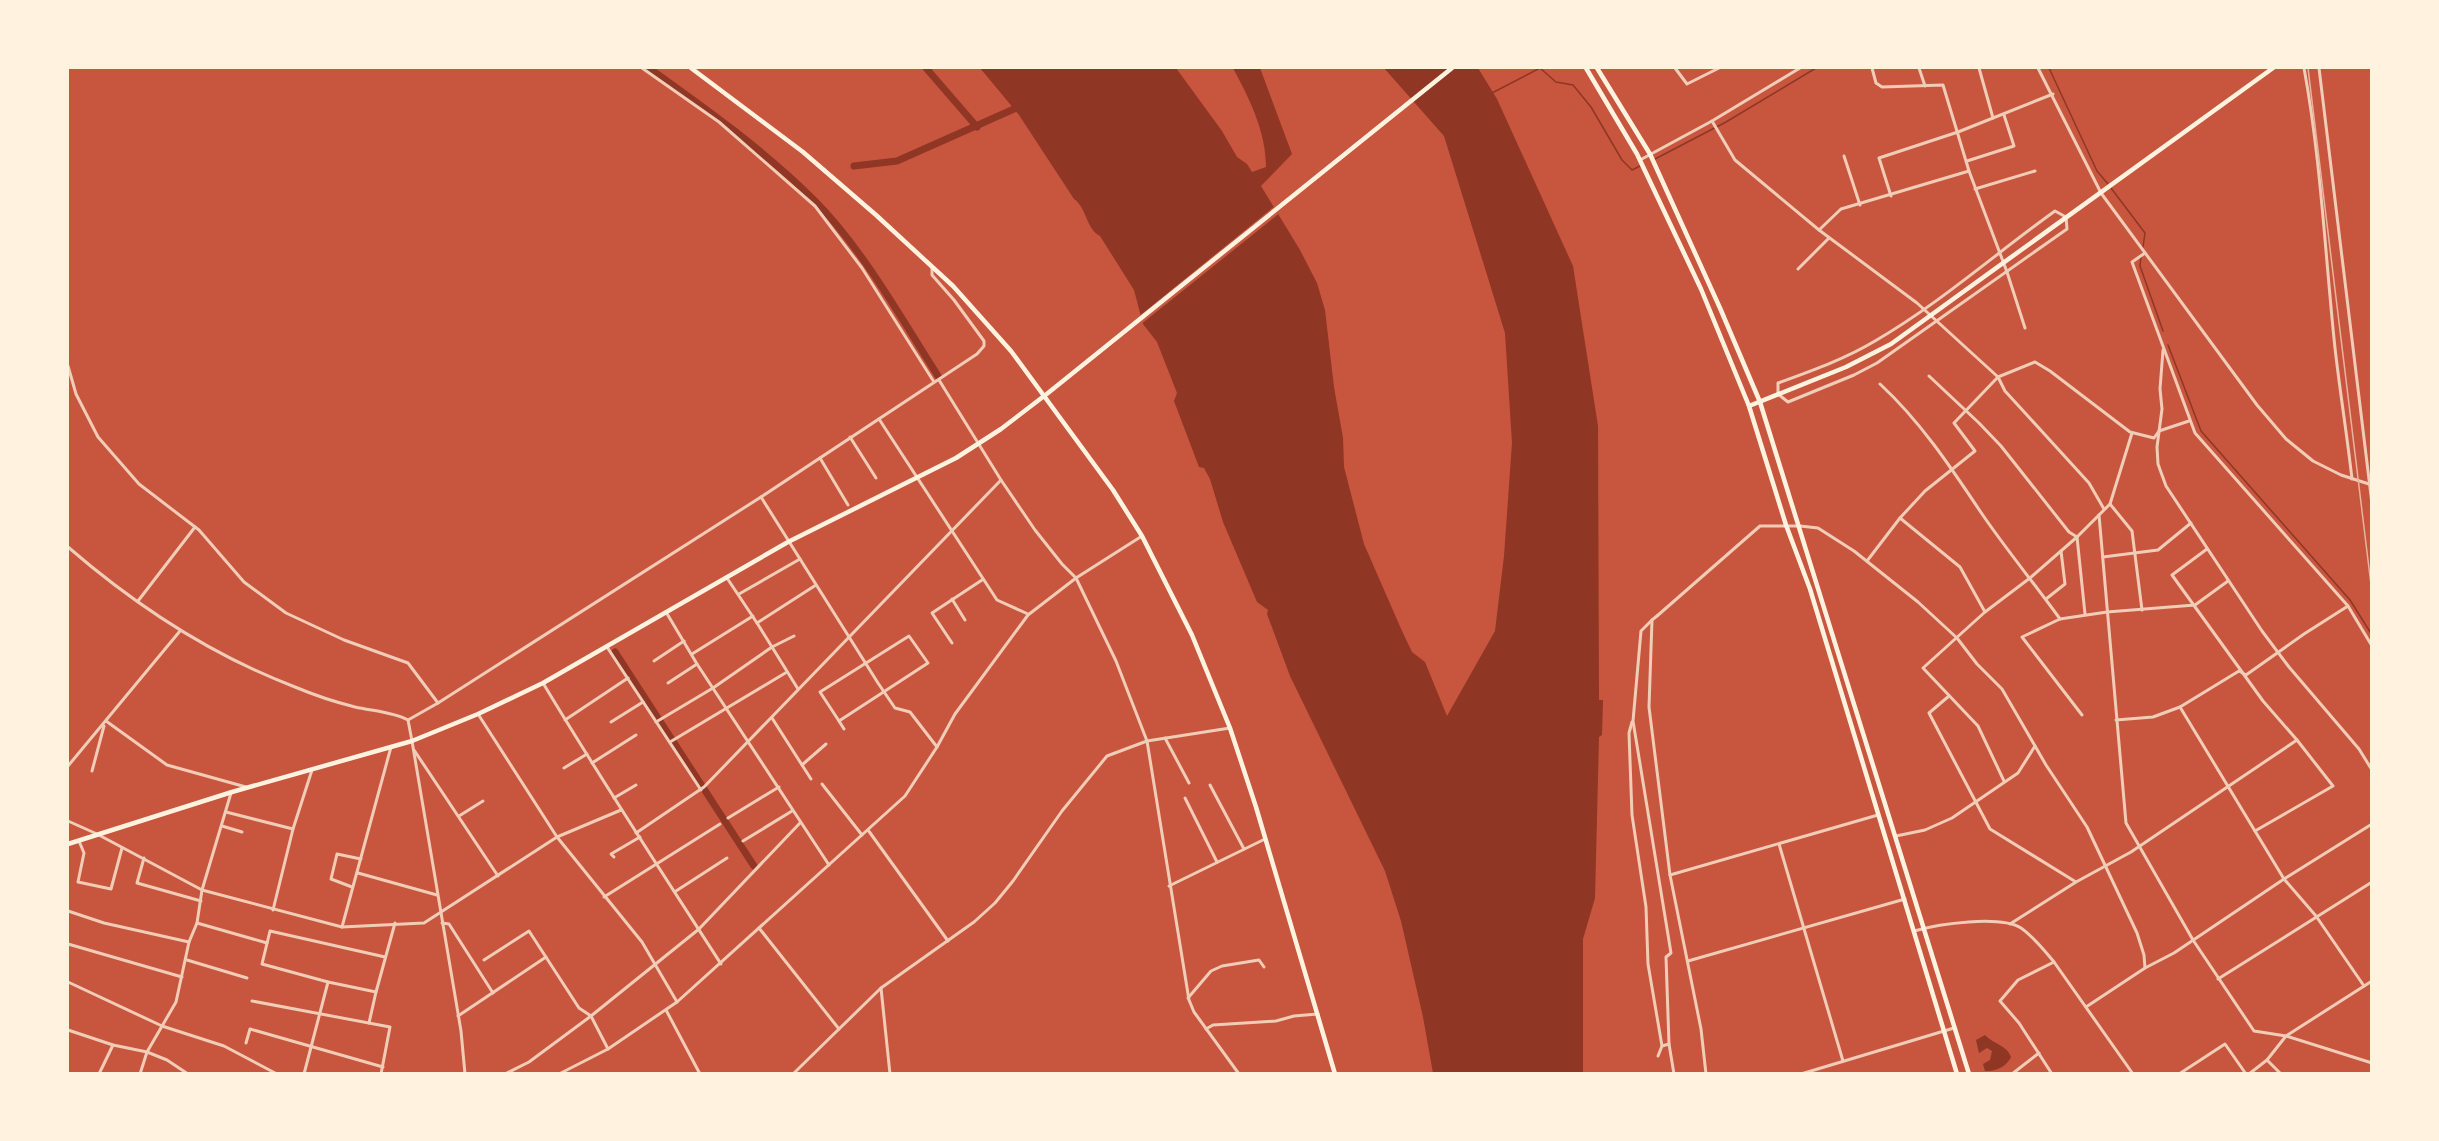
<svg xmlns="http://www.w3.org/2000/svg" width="2439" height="1141" font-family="Mulish,sans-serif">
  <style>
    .water { fill: #8f3625 }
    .pier { fill: #c8553d }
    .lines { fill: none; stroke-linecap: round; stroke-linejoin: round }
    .stream { stroke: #8f3625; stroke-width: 1.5 }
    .canal { stroke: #8f3625; stroke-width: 7 }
    .minor { stroke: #f1ccb7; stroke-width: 3 }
    .tertiary { stroke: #f1ccb7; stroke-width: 3 }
    .primary { stroke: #fff3e0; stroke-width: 4.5 }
    .trunk { stroke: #fff3e0; stroke-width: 4.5 }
    .rail { stroke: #e9b49f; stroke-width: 1.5 }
  </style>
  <rect width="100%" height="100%" fill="#c8553d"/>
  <g class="water">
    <path d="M980 68H1176L1222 131 1237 157 1247 164 1252 172 1266 167C1266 131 1249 98 1233 68H1260L1292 154 1261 186 1300 250 1317 283 1325 310 1334 387 1343 438 1344 467 1364 544 1402 631 1412 652 1425 662 1447 716 1495 631 1504 556 1512 443 1505 333 1444 136 1384 68H1478L1497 99 1573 266 1598 426 1599 700H1603L1602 735 1599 737 1595 898 1583 939V1073H1433L1423 1017 1401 921 1385 871 1290 676 1267 614 1268 610 1257 602 1223 522 1210 479 1204 468 1199 467 1174 401 1177 393 1157 342 1143 324 1134 290 1100 236C1086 229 1087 208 1074 199L1019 115Z"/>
    <path d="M1985 1035C1993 1044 2007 1045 2011 1057 2007 1066 1996 1072 1985 1071L1983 1064 1990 1060 1992 1051 1987 1048 1979 1053 1976 1040Z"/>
  </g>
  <path class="pier" d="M1276 205 1281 212 1140 325 1138 317Z"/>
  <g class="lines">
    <g class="stream">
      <path d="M2049 68 2097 171 2108 184"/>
      <path d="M1492 93 1540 68 1556 82 1573 85 1591 107 1622 160 1632 170 1640 166"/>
      <path d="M1655 159 1726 122 1816 68"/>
      <path d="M2111 188 2145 233 2143 247"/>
      <path d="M2141 257 2140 266 2163 331"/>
      <path d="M2168 345 2201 431 2350 600 2372 635"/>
    </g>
    <g class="canal">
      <path d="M649 68C705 108 765 151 814 200 862 248 901 318 938 376"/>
      <path d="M926 68 977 127"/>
      <path d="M854 166 897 161 1014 109"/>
      <path d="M615 652 754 866"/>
    </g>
    <g class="minor">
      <path d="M642 68 719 122 815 206 862 268 934 382"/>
      <path d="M1675 68 1687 84 1719 68"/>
      <path d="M1919 68 1925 86"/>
      <path d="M1979 68 1993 118"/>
      <path d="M2304 68C2321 160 2325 254 2335 348 2340 392 2347 435 2352 479"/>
      <path d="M2319 68 2372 504"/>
      <path d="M1844 156 1860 205"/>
      <path d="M1640 160 1712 121 1735 160 1819 230 1917 303 1998 377 2035 362 2050 371 2130 432 2154 438 2159 431 2189 421"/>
      <path d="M1967 161 2014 146 2004 115"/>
      <path d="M1969 171 2007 272 2025 328"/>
      <path d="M1975 189 2035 171"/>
      <path d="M1891 196 1879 158 1958 132 2053 94"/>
      <path d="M2055 211 2066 217 2067 229 1877 363 1854 375 1788 402 1778 394V383C1811 371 1845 359 1875 341 1939 304 1995 254 2055 211Z"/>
      <path d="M1819 230 1841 209 1969 171 1943 85 1882 87 1876 83 1872 68"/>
      <path d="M2145 253 2132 262 2195 433 2348 606 2372 646"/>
      <path d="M1798 269 1829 238"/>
      <path d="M2163 350 2160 389 2162 409 2157 447 2158 464 2166 486 2262 631 2289 667 2359 749 2372 770"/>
      <path d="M68 366 76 394 98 437 139 484 199 530 244 582 286 613 344 640 408 663 438 703"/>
      <path d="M1929 376 1979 423 2001 446 2069 532 2077 537"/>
      <path d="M1880 384C1920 421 1950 466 1980 511 2005 548 2034 583 2060 619L2022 637 2082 715"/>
      <path d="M879 419 997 600 1028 614"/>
      <path d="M850 437 876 478"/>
      <path d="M820 458 848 505"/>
      <path d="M761 497 878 683 895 708 910 712 937 747"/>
      <path d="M2110 504 2132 531 2142 610"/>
      <path d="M2099 515 2126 823 2193 940 2254 1031 2286 1036 2372 1063"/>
      <path d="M1900 518 1960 567 1985 612"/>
      <path d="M1800 526 1818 528 1854 551 1918 602 1957 638 1977 664 2002 689 2046 765 2087 827 2137 933 2144 955 2145 968"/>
      <path d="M2077 537 2085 614"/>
      <path d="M68 547C135 605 211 655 295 687 314 695 335 702 355 707 373 711 393 712 408 720"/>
      <path d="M2207 549 2172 575 2263 701 2297 740"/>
      <path d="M2103 557 2158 550 2191 523"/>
      <path d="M1867 561 1900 518 1925 491 1975 451 1954 423 1998 377 2005 391 2089 483 2104 509"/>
      <path d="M727 578 757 623 816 585"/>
      <path d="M739 594 800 559"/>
      <path d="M952 599 965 620"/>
      <path d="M2046 599 2065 584 2061 551"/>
      <path d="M138 601 195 527"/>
      <path d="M666 612 697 664 829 865"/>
      <path d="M1657 616 1652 620 1649 707 1670 875 1878 815"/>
      <path d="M2060 619 2107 612 2195 605 2228 581"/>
      <path d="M1652 620 1641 631 1633 721 1671 953 1666 957 1669 1044 1674 1074"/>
      <path d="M757 623 772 647 794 636"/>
      <path d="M909 636 928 663 839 721 820 692Z"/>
      <path d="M952 643 932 613 982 580"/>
      <path d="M607 647 701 790"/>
      <path d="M692 654 753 616"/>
      <path d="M654 661 684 641"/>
      <path d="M543 683C600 778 661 871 721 964"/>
      <path d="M668 683 697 664"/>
      <path d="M1949 696 1929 713 1990 829 2076 882"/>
      <path d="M2180 707 2284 879 2316 916 2364 986"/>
      <path d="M478 714 557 837 642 942 677 1002"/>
      <path d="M772 718 802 765 826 744"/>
      <path d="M408 720 438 703 761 497 977 354 984 346V341L954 300 932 275V268"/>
      <path d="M408 720 412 741"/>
      <path d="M565 720 628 678"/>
      <path d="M2116 720 2153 717 2180 707 2239 671 2246 675 2304 634 2348 606"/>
      <path d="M106 721 167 765 246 787"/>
      <path d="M839 721 844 729"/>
      <path d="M611 722 643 702"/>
      <path d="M656 722 713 688 772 647 798 689"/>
      <path d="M1632 722 1629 733 1632 815 1646 907 1648 964 1662 1046 1669 1044"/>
      <path d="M1165 738 1189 783"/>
      <path d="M670 742 787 672"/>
      <path d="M414 750 498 876"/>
      <path d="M592 763 636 735"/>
      <path d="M802 765 811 779"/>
      <path d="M68 766 180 631"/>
      <path d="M564 768 587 754"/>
      <path d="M92 771 104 726"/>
      <path d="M2004 781 1978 726 1923 668 1985 612 2030 578 2077 537 2110 504 2132 433"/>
      <path d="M822 784 862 835"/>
      <path d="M1210 785 1244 849"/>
      <path d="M614 798 636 785"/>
      <path d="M1185 798 1217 862"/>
      <path d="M226 812 293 829"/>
      <path d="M459 816 483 801"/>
      <path d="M728 818 779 787"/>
      <path d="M68 821 97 834 202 890 342 927 424 923 557 837 621 810"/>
      <path d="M222 826 242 832"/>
      <path d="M868 830 948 941"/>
      <path d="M636 833 704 787 1001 480"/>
      <path d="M1896 836 1925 830 1952 818 2018 773 2035 746"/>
      <path d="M79 841 84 853 78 882 111 889 122 848"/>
      <path d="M743 841 792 811"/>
      <path d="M1779 844 1843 1061"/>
      <path d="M614 857 611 854 640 837"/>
      <path d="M144 858 137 883 201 901"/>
      <path d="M358 873 437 895"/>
      <path d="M1169 886 1265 839"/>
      <path d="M352 887 331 879 337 854 361 859"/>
      <path d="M676 891 727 858"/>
      <path d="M604 897 720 824"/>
      <path d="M273 910 293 829 312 770"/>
      <path d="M68 911 104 923 189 942"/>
      <path d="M197 923 267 943"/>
      <path d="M442 923 449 924 493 993"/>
      <path d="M2010 924 2076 882 2131 852 2297 740 2333 786 2255 831"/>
      <path d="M342 927 391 747"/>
      <path d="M759 928 839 1029 793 1074"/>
      <path d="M1914 931C1939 924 1999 915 2021 928 2034 937 2044 950 2054 962L2133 1074"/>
      <path d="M68 944 182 977"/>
      <path d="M385 957 270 931 262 964 328 982 376 992 395 923"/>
      <path d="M187 960 247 978"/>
      <path d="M484 960 529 931 579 1008 591 1016 608 1049"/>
      <path d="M1688 961 1905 899"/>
      <path d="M2218 979 2372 882"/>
      <path d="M68 982 162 1026 224 1046 277 1074"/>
      <path d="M881 988 890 1074"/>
      <path d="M1188 998 1211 971 1222 966 1259 960 1264 967"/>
      <path d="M252 1001 390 1027 381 1074"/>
      <path d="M2086 1007 2145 968 2174 953 2284 879 2372 824"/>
      <path d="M666 1010 700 1074"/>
      <path d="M458 1016 546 957"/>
      <path d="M369 1023 376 992"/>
      <path d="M1206 1029 1213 1025 1276 1021 1294 1016 1318 1014"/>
      <path d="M68 1030 113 1045 147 1052 167 1060 188 1074"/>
      <path d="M246 1043 250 1029 383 1067"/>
      <path d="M1658 1056 1662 1046"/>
      <path d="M2267 1060 2281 1074"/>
      <path d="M99 1074 113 1045"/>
      <path d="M140 1074 147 1052 176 1002 189 942 197 923 202 890 231 793"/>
      <path d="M304 1074 328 982"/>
      <path d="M505 1074 529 1062 591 1016 699 929 800 823"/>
      <path d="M559 1074 608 1049 677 1002 905 796 937 747 955 714 1028 615 1076 578 1142 536"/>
      <path d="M1801 1074 1954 1028"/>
      <path d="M2179 1074 2225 1044 2246 1074"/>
      <path d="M2249 1074 2267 1060 2286 1036 2372 981"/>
    </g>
    <g class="tertiary">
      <path d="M2038 68 2101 193 2257 405 2286 439 2313 461 2341 475 2372 485"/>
      <path d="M1712 121 1800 68"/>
      <path d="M939 380 1001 480 1035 530 1062 564 1076 578 1116 661 1147 741 1189 1000 1194 1012 1239 1074"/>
      <path d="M1657 616 1760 526H1798"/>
      <path d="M412 741 461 1031 465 1074"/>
      <path d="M1670 875 1701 1029 1706 1074"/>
      <path d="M839 1029 881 988 974 922 995 903 1013 881 1062 811 1107 756 1147 741 1230 728"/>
      <path d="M2012 1074 2039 1053"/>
      <path d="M2052 1074 2019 1023 2000 1001 2018 980 2054 962"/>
    </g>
    <g class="primary">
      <path d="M691 68 803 152 876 215 953 286 1011 351 1113 490 1142 536 1192 635 1230 728 1256 807 1335 1074"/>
      <path d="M1749 406 1846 367 1891 344 2273 68"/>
      <path d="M68 844 232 792 412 741 478 714 543 683 788 542 956 458 1001 429 1048 393 1452 68"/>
    </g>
    <g class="trunk">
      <path d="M1586 68 1637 154 1701 289 1749 406 1786 525 1810 589 1957 1074"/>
      <path d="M1597 68 1650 154 1720 308 1760 402 1969 1074"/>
    </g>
    <path class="rail" d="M2308 68 2372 593"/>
  </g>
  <rect width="2439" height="1141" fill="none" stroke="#fff3e0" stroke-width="138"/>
</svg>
